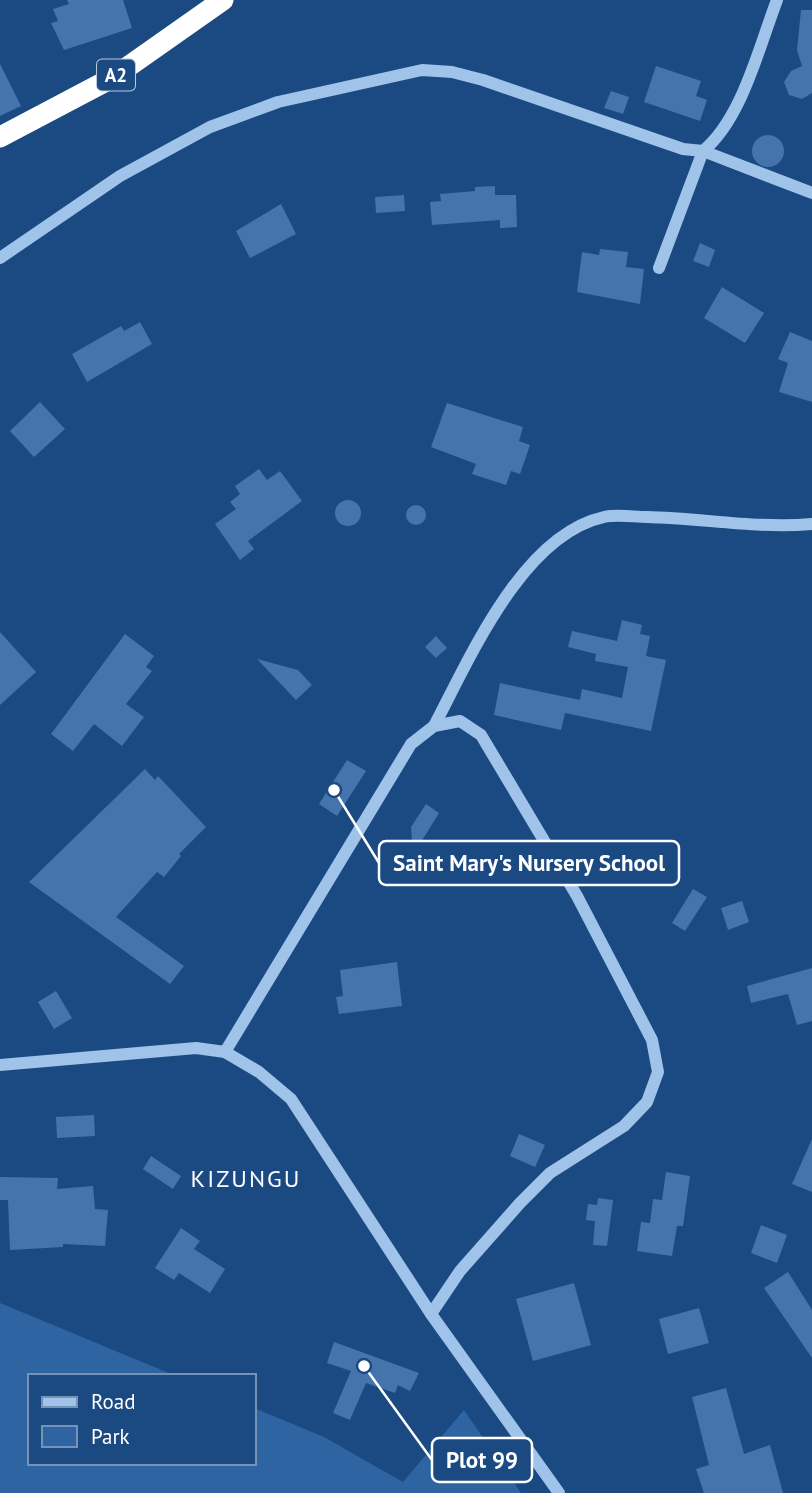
<svg xmlns="http://www.w3.org/2000/svg" width="812" height="1493" font-family="'PT Sans',sans-serif">
  <style>
    .green { fill: #2e64a1 }
    .building { fill: #4474ab }
    .lines { fill: none; stroke-linecap: round; stroke-linejoin: round }
    .minor { stroke: #a0c3ea; stroke-width: 12 }
    .highway { stroke: #fff; stroke-width: 21 }
    .labels { text-anchor: middle; dominant-baseline: central; stroke-width: 6; stroke-linejoin: round; paint-order: stroke }
    .shield { fill: #1b4a82; stroke: #bbc9da; stroke-width: 2 }
    .shield-label { font-size: 19px; font-weight: bold; fill: #fff }
    .quarter-label { font-size: 24px; letter-spacing: 2px; fill: #fff; stroke: #1b4a82 }
    .leader { fill: none; stroke: #fff; stroke-width: 2.5 }
    .callout-dot { fill: #fff; stroke: #1b4a82; stroke-width: 2.5 }
    .callout { fill: #1b4a82; stroke: #fff; stroke-width: 2.5 }
    .callout-label { font-size: 23px; text-anchor: middle; font-weight: bold; fill: #fff }
  </style>
  <rect width="100%" height="100%" fill="#1b4a82"/>
  <path class="green" d="M0 1303 176 1376H30V1463H254V1408L324 1437 403 1482 464 1410 521 1493H0Z"/>
  <g class="building">
    <path d="M67 0H123L132 28 64 50 51 23 58 21 53 9 69 4Z"/>
    <path d="M801 10H812V93L802 99 789 95 784 82 791 71 802 66 797 50Z"/>
    <path d="M0 64 21 106 0 116Z"/>
    <path d="M656 66 701 81 696 96 707 100 700 121 644 102Z"/>
    <path d="M611 91 629 97 623 114 604 108Z"/>
    <circle cx="768" cy="151" r="16"/>
    <path d="M495 186V195H516L517 227 500 228V220L432 225 430 202 441 201 440 194 475 191V187Z"/>
    <path d="M404 195 405 211 376 213 375 197Z"/>
    <path d="M281 204 296 234 250 258 236 231Z"/>
    <path d="M700 243 715 250 709 267 693 261Z"/>
    <path d="M600 249 628 252 626 267 644 269 640 304 577 292 582 252 599 255Z"/>
    <path d="M722 287 764 313 745 343 704 318Z"/>
    <path d="M140 322 152 344 87 382 72 354 121 326 124 331Z"/>
    <path d="M790 332 812 341V402L779 392 788 363 778 359Z"/>
    <path d="M40 402 65 429 34 457 10 431Z"/>
    <path d="M447 403 523 427 519 441 530 445 520 474 511 471 506 485 472 474 476 464 431 447Z"/>
    <path d="M259 469 267 480 280 471 302 501 248 541 254 549 240 560 215 524 236 509 230 502 240 494 235 486Z"/>
    <circle cx="348" cy="513" r="13"/>
    <circle cx="416" cy="515" r="10"/>
    <path d="M622 620 642 625 640 634 650 636 646 656 666 660 651 731 565 713 561 730 494 715 500 683 580 700 582 689 622 698 628 667 595 661 596 654 568 647 572 631 617 641Z"/>
    <path d="M0 632 36 672 0 705Z"/>
    <path d="M125 634 154 656 146 667 152 671 126 704 144 717 122 746 94 724 73 751 51 734Z"/>
    <path d="M436 636 447 648 436 658 425 647Z"/>
    <path d="M257 659 298 670 312 685 296 700Z"/>
    <path d="M347 760 366 771 337 816 319 804Z"/>
    <path d="M145 769 155 780 158 776 206 827 179 854 181 856 164 877 157 872 116 917 184 966 170 984 29 882Z"/>
    <path d="M426 804 439 813 413 855 411 827Z"/>
    <path d="M693 889 707 897 685 931 672 923Z"/>
    <path d="M742 901 749 922 728 930 721 908Z"/>
    <path d="M397 962 402 1006 339 1014 336 997 343 996 340 970Z"/>
    <path d="M812 968V1021L797 1025 788 994 751 1003 747 986Z"/>
    <path d="M56 991 72 1018 54 1029 38 1002Z"/>
    <path d="M94 1115 95 1136 57 1138 56 1117Z"/>
    <path d="M519 1134 545 1145 535 1167 510 1156Z"/>
    <path d="M812 1139V1192L792 1184Z"/>
    <path d="M151 1156 181 1176 173 1189 143 1169Z"/>
    <path d="M666 1172 690 1176 683 1226H677L672 1256 637 1251 641 1222 650 1223 653 1199 662 1200Z"/>
    <path d="M0 1177 58 1178 57 1189 93 1186 95 1209 108 1210 105 1246 63 1244V1247L10 1250 8 1200H0Z"/>
    <path d="M598 1198 613 1200 607 1246 593 1245 595 1221 586 1220 588 1204 597 1205Z"/>
    <path d="M761 1225 787 1235 777 1263 751 1253Z"/>
    <path d="M181 1228 200 1241 194 1249 225 1269 210 1293 179 1273 174 1280 155 1268Z"/>
    <path d="M788 1272 812 1310V1358L764 1288Z"/>
    <path d="M574 1283 591 1345 533 1361 516 1299Z"/>
    <path d="M699 1308 709 1343 668 1354 659 1319Z"/>
    <path d="M334 1342 419 1373 410 1391 398 1385 395 1393 366 1383 350 1420 333 1413 351 1371 327 1363Z"/>
    <path d="M726 1388 744 1454 770 1445 783 1493H704L696 1469 709 1465 692 1397Z"/>
  </g>
  <g class="lines">
    <g class="minor">
      <path d="M0 258 120 176 210 127 278 102 422 70 452 72 483 80 683 149 703 151C742 119 759 47 777 0"/>
      <path d="M659 268 703 151 812 193"/>
      <path d="M434 726C470 658 522 535 604 517 617 514 634 517 647 517 702 518 757 529 812 524"/>
      <path d="M225 1052 411 744 434 726 460 721 481 735 577 896 652 1040 658 1072 647 1102 624 1126 550 1173 520 1203 460 1271 431 1314"/>
      <path d="M0 1065 196 1048 225 1052 259 1072 291 1099 431 1314 559 1493"/>
    </g>
    <path class="highway" d="M0 137 112 78 223 0"/>
  </g>
  <g class="labels">
    <rect class="shield" x="97" y="59.5" width="38" height="31" rx="5"/>
    <g class="shield-label">
      <text x="116" y="75">A2</text>
    </g>
    <g class="quarter-label">
      <text x="246" y="1178">KIZUNGU</text>
    </g>
  </g>
  <path class="leader" d="M334 790L379 863M364 1366L432 1460"/>
  <g class="callout-dot">
    <circle cx="334" cy="790" r="7"/>
    <circle cx="364" cy="1366" r="7"/>
  </g>
  <g class="callout">
    <rect x="379" y="841" width="300" height="44" rx="7"/>
    <rect x="432" y="1438" width="100" height="44" rx="7"/>
  </g>
  <g class="callout-label">
    <text x="529" y="871">Saint Mary's Nursery School</text>
    <text x="482" y="1468">Plot 99</text>
  </g>
  <rect x="28" y="1374" width="228" height="91" fill="#1b4a82" stroke="#7692b4" stroke-width="2"/>
  <rect x="42" y="1397" width="35" height="10" fill="#a0c3ea" stroke="#7692b4" stroke-width="2"/>
  <text x="91" y="1409" font-size="21" fill="#ffffff">Road</text>
  <rect x="42" y="1426" width="35" height="21" fill="#2e64a1" stroke="#7692b4" stroke-width="2"/>
  <text x="91" y="1444" font-size="21" fill="#ffffff">Park</text>
</svg>
